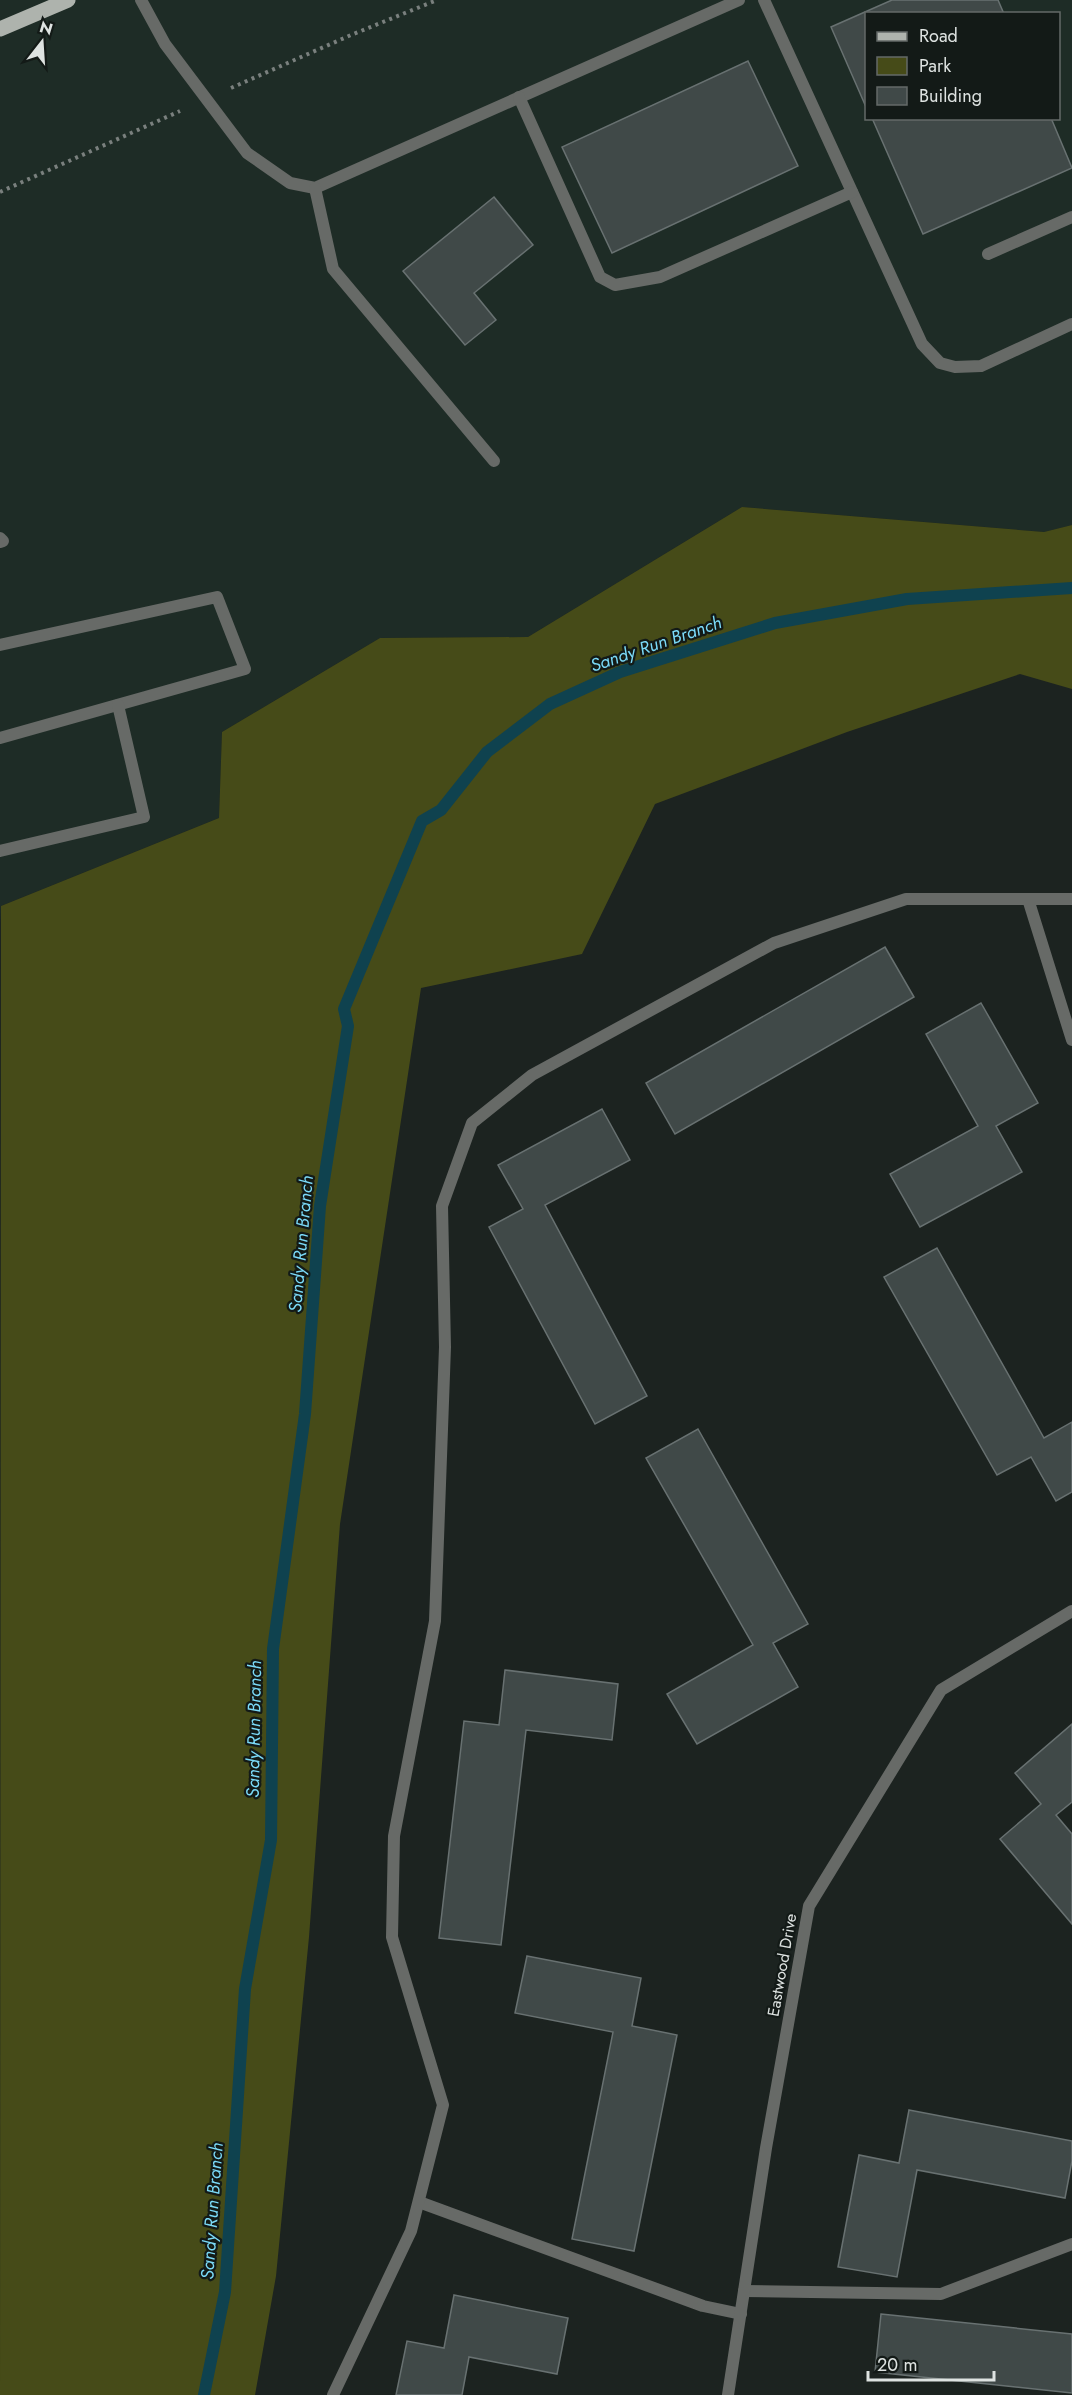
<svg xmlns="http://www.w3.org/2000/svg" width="1072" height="2395" font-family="Jost,sans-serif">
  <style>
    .built { fill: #1e2c26; fill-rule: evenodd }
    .green { fill: #464b18 }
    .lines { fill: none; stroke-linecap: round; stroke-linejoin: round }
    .stream { stroke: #0f424f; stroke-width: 12 }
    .building { fill: #404948; stroke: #687171; stroke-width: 1.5 }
    .path { stroke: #7a807e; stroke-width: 4; stroke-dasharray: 3 4.5; stroke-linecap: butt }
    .lane { stroke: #676a67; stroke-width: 12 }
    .street { stroke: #676a67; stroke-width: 12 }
    .primary { stroke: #aeb3ad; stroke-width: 15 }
    .labels { text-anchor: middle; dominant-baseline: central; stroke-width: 4.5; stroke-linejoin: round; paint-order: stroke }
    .street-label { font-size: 16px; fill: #dee3e1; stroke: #131a17 }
    .water-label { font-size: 18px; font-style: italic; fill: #7bdaf8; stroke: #131a17 }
  </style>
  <rect width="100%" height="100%" fill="#1c2320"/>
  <path class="built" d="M0 0H1072V525L1044 532 742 507 528 637 380 638 222 732 219 818 1 906 0 925ZM866 14H1058V118H866Z"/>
  <path class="green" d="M742 507 1044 532 1072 525V689L1020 674 847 732 655 804 582 954 421 988 340 1524 309 1937 276 2276 255 2395H0L1 906 219 818 222 732 380 638 528 637Z"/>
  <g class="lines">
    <path class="stream" d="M204 2395 225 2292 245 1989 271 1840 273 1649 305 1414 320 1206 348 1026 344 1009 422 821 441 810 487 752 550 704 620 672 775 623 907 599 1072 588"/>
  </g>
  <g class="building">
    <path d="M892 0H998L1004 14H866V107L831 27Z"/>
    <path d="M748 61 798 166 612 253 562 147Z"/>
    <path d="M872 118H1051L1072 168 923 234Z"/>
    <path d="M494 197 533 245 474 293 496 320 465 345 403 271Z"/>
    <path d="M885 947 914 997 675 1134 646 1083Z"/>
    <path d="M981 1003 1038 1103 996 1126 1022 1172 920 1227 890 1174 978 1126 926 1034Z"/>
    <path d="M602 1109 630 1160 545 1205 647 1396 595 1424 489 1227 523 1209 498 1165Z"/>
    <path d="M937 1248 1044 1438 1072 1422V1492L1056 1501 1031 1457 997 1475 884 1277Z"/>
    <path d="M698 1429 808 1624 773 1643 798 1687 697 1744 667 1694 753 1645 646 1458Z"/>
    <path d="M505 1670 618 1684 612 1740 526 1730 501 1945 439 1938 464 1721 499 1725Z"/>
    <path d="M1072 1724V1802L1056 1815 1072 1834V1924L1000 1839 1041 1804 1015 1773Z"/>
    <path d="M527 1956 641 1978 632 2026 677 2035 634 2251 572 2239 613 2032 515 2013Z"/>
    <path d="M909 2110 1072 2141V2161L1065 2198 917 2170 897 2277 838 2267 859 2155 899 2163Z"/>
    <path d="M454 2295 568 2318 557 2374 469 2357 462 2395H396L407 2341 444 2348Z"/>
    <path d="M881 2314 1072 2334V2393L875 2372Z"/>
  </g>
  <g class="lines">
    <g class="path">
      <path d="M231 88 351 35 437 0"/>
      <path d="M0 192 180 111"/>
    </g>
    <g class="lane">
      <path d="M141 0 165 44 247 153 290 183 315 188 739 0"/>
      <path d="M764 0 922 344 940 363 955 367 981 366 1072 324"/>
      <path d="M519 97 600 277 615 285 660 277 852 192"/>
      <path d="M315 188 333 269 494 461"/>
      <path d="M988 254 1072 217"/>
      <path d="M0 538 3 541 0 542"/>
      <path d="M0 645 217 597 245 669 0 738"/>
      <path d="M0 851 144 817 118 705"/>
      <path d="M1028 899 1072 1040"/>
      <path d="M419 2202 703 2306 741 2314"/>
    </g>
    <g class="street">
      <path d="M744 2291 941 2294 1072 2244"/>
      <path d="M333 2395 411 2231 443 2105 392 1937 394 1836 435 1621 445 1347 442 1206 472 1123 532 1075 774 943 906 899H1072"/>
      <path d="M728 2395 766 2148 809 1906 941 1690 1072 1611"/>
    </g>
    <path class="primary" d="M0 29 68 0"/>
  </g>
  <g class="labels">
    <g class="street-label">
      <text transform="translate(782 1965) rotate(-80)">Eastwood Drive</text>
    </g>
    <g class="water-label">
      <text transform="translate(656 644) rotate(-19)">Sandy Run Branch</text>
      <text transform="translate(301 1244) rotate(-85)">Sandy Run Branch</text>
      <text transform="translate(254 1729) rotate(-89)">Sandy Run Branch</text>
      <text transform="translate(212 2211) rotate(-86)">Sandy Run Branch</text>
    </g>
  </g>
  <rect x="865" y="12" width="195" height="108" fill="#131a17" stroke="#646a68" stroke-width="1.5"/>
  <rect x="877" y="32" width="30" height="9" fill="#aeb3ad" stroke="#646a68" stroke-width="1.5"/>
  <text x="919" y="42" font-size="18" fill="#dee3e1">Road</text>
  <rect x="877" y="57" width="30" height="18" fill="#464b18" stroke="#646a68" stroke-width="1.5"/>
  <text x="919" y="72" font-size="18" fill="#dee3e1">Park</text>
  <rect x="877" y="87" width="30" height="18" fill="#404948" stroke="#646a68" stroke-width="1.5"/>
  <text x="919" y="102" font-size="18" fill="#dee3e1">Building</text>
  <g transform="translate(42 42) rotate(17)" stroke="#131a17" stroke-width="4.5" paint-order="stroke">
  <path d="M0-4.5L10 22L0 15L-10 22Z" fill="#dee3e1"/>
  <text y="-9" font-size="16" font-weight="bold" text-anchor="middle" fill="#dee3e1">N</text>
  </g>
  <path d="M868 2371v9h126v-9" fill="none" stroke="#dee3e1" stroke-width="3"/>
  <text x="877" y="2371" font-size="18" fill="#dee3e1" stroke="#131a17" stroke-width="4.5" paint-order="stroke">20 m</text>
</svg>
